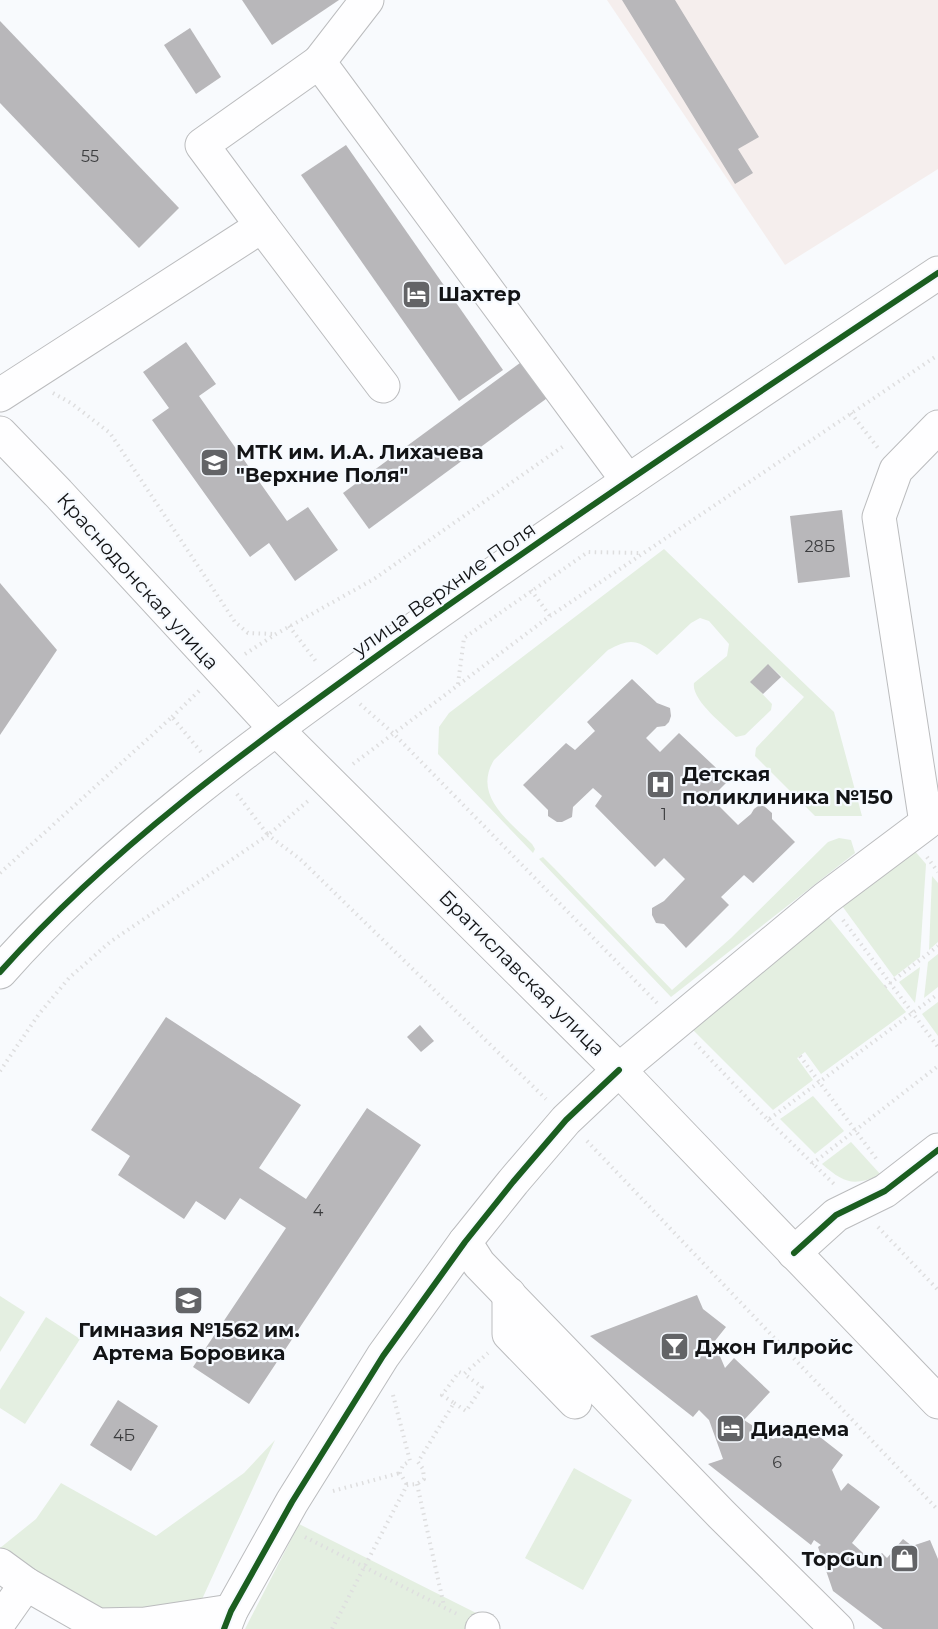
<svg xmlns="http://www.w3.org/2000/svg" width="938" height="1629" font-family="Montserrat,sans-serif">
  <style>
    .industrial { fill: #f5eeed }
    .green { fill: #e4efe1 }
    .building { fill: #b8b7ba }
    .lines { fill: none; stroke-linecap: round; stroke-linejoin: round }
    .minor-casing { stroke: #bbbcbe; stroke-width: 35 }
    .major-casing { stroke: #bbbcbe; stroke-width: 35 }
    .path { stroke: #dededf; stroke-width: 4; stroke-dasharray: 1.5 4.5; stroke-linecap: butt }
    .minor { stroke: #fefeff; stroke-width: 33 }
    .major { stroke: #fefeff; stroke-width: 33 }
    .cycleway-casing { stroke: #f6faff; stroke-width: 10 }
    .cycleway { stroke: #1b5e20; stroke-width: 6 }
    .labels { text-anchor: middle; dominant-baseline: central; stroke-width: 4.5; stroke-linejoin: round; paint-order: stroke }
    .number-label { font-size: 16px; fill: #3c3d3f }
    .poi-label { font-size: 20px; font-weight: bold; fill: #131416; stroke: #f6faff; text-anchor: start }
    .street-label { font-size: 20px; fill: #131416; stroke: #f6faff }
  </style>
  <rect width="100%" height="100%" fill="#f8fafd"/>
  <path class="industrial" d="M607 0H938V169L785 265Z"/>
  <g class="green">
    <path d="M664 549 834 712 862 816H815L755 756 756 748 804 697 769 665 751 682 772 704 771 710 745 735 736 737C724 725 691 700 694 683L727 656 729 644 709 621 700 618 691 623 657 655C637 639 630 638 608 650L494 760C472 796 510 822 532 844L535 849 533 853 438 754 439 727 449 713Z"/>
    <path d="M839 838 851 840 855 853 671 997 539 859 543 857 554 868 672 990 731 938 828 842Z"/>
    <path d="M913 849 926 864 920 957 894 977 840 903Z"/>
    <path d="M932 876 938 883V942L929 950Z"/>
    <path d="M827 915 906 1012 821 1074 805 1052 797 1058 813 1080 773 1110 694 1031V1024Z"/>
    <path d="M938 954V987L924 998 928 962Z"/>
    <path d="M920 967 915 1003 899 982Z"/>
    <path d="M938 1002V1036L922 1014Z"/>
    <path d="M813 1096 844 1131 815 1154 780 1119Z"/>
    <path d="M851 1142 881 1175C853 1186 845 1184 822 1164Z"/>
    <path d="M0 1296 25 1312 0 1352Z"/>
    <path d="M46 1317 80 1339 25 1424 0 1408V1390Z"/>
    <path d="M275 1440 198 1608 100 1613 0 1552V1548L36 1519 61 1483 156 1536 244 1473Z"/>
    <path d="M574 1468 632 1500 583 1590 525 1558Z"/>
    <path d="M299 1524 494 1622 491 1629H245Z"/>
  </g>
  <g class="building">
    <path d="M242 0H339L272 45Z"/>
    <path d="M622 0H675L759 137 738 149 753 173 735 184Z"/>
    <path d="M0 21 179 208 139 248 0 103Z"/>
    <path d="M190 28 221 77 196 94 164 45Z"/>
    <path d="M346 145 503 370 459 401 301 175Z"/>
    <path d="M186 342 216 384 199 396 287 521 308 507 338 550 295 581 269 543 250 557 152 420 169 408 143 372Z"/>
    <path d="M524 360 550 396 369 529 343 493Z"/>
    <path d="M842 510 850 577 798 583 790 516Z"/>
    <path d="M0 583 57 650 0 735Z"/>
    <path d="M768 664 781 677 763 694 750 682Z"/>
    <path d="M632 679 657 703 670 708 671 716 669 722 665 726 657 727 646 738 660 752 679 733 729 780 711 798 738 825 751 814 754 809 758 806H764L772 813V819L795 842 753 883 744 875 721 897 729 905 686 948 664 924 656 923 652 915V908L664 901 685 879 664 858 655 867 595 806 602 796 593 788 573 807 572 817 562 822H557L548 816V810L523 785 566 743 575 750 595 731 587 722Z"/>
    <path d="M166 1017 301 1105 259 1168 306 1199 367 1108 421 1145 249 1404 193 1367 286 1228 240 1198 225 1220 196 1201 184 1219 118 1175 130 1156 91 1130Z"/>
    <path d="M420 1025 434 1041 421 1052 407 1037Z"/>
    <path d="M697 1295 703 1309 726 1327 714 1342 725 1368 734 1358 770 1392 744 1420 773 1439 815 1423 820 1437 843 1455 832 1470 841 1491 848 1483 880 1507 852 1543 873 1562 882 1553 887 1558 903 1539 912 1546 930 1540 938 1559V1629H883L833 1591 818 1547 821 1545 814 1540 811 1545 708 1464 723 1459 709 1420 699 1410 693 1417 590 1336Z"/>
    <path d="M118 1400 158 1426 131 1471 90 1445Z"/>
  </g>
  <g class="lines">
    <defs>
      <g id="minor">
        <path d="M319 62 367 0"/>
        <path d="M262 226 383 386"/>
        <path d="M0 395 262 226 202 145 319 62 628 481"/>
        <path d="M465 1242 479 1264 721 1514 837 1629"/>
        <path d="M794 1253 836 1215 885 1191 938 1150"/>
        <path d="M509 1294V1334L575 1402"/>
        <path d="M0 1565 26 1584 98 1625 145 1624 231 1611"/>
        <path d="M0 1621 26 1584"/>
        <path d="M224 1629 231 1611 292 1502 383 1356 465 1242 513 1182 566 1120 619 1070 826 898 926 823 879 517 896 470 938 427"/>
        <path d="M482 1629H483"/>
      </g>
      <g id="major">
        <path d="M0 433 58 493 276 729 619 1070 938 1402"/>
        <path d="M0 972C112 846 252 746 388 648 569 519 753 396 938 273"/>
      </g>
    </defs>
    <use href="#minor" class="minor-casing"/>
    <use href="#major" class="major-casing"/>
    <g class="path">
      <path d="M53 393 71 403 110 433 235 622 248 633 275 634"/>
      <path d="M851 413 878 448"/>
      <path d="M531 590 550 616"/>
      <path d="M289 626 318 664"/>
      <path d="M245 654 276 634 374 579 565 445"/>
      <path d="M458 684 464 638 588 552 641 553"/>
      <path d="M360 704 394 734 657 1003"/>
      <path d="M172 717 202 688"/>
      <path d="M353 764 550 616 938 355"/>
      <path d="M237 794 268 835 308 801"/>
      <path d="M927 857 938 872"/>
      <path d="M0 873 172 717 201 752"/>
      <path d="M843 920 938 1047"/>
      <path d="M885 987 938 946"/>
      <path d="M695 1043 768 1120 938 994"/>
      <path d="M800 1056 878 1161"/>
      <path d="M0 1071 39 1014 69 978 110 942 268 835 300 859 546 1099"/>
      <path d="M768 1120 834 1184"/>
      <path d="M587 1141 938 1510"/>
      <path d="M812 1164 938 1066"/>
      <path d="M878 1227 938 1290"/>
      <path d="M393 1395 410 1461 403 1465 400 1473 407 1485"/>
      <path d="M454 1403 466 1411 482 1387 464 1374"/>
      <path d="M417 1484 444 1606"/>
      <path d="M333 1491 400 1473"/>
      <path d="M305 1537 459 1615"/>
      <path d="M332 1629 407 1485 417 1484 424 1479 423 1469 418 1462 454 1403 442 1395 459 1372 464 1374 488 1353"/>
    </g>
    <use href="#minor" class="minor"/>
    <use href="#major" class="major"/>
    <defs>
      <g id="cycleway">
        <path d="M0 972C112 846 252 746 388 648 569 519 753 396 938 273"/>
        <path d="M794 1253 836 1215 885 1191 938 1150"/>
        <path d="M224 1629 231 1611 292 1502 383 1356 465 1242 513 1182 566 1120 619 1070"/>
      </g>
    </defs>
    <use href="#cycleway" class="cycleway-casing"/>
    <use href="#cycleway" class="cycleway"/>
  </g>
  <defs>
    <symbol id="hotel-square" viewBox="-11 -11 22 22"><rect x="-9" y="-9" width="18" height="18" rx="4" fill="#636467" stroke="#f6faff"/><path d="M-6-4.5h1.5V1H6V5H4.5V3h-9V5H-6ZM-4 0a1.8 1.8 0 1 1 3.6 0ZM.5 0V-2.5h3Q6-2.5 6 0Z" fill="#fff"/></symbol>
    <symbol id="university-square" viewBox="-11 -11 22 22"><rect x="-9" y="-9" width="18" height="18" rx="4" fill="#636467" stroke="#f6faff"/><path d="M0-5L7-2L0 1L-7-2ZM-4 1L0 2.5L4 1V4Q0 6-4 4Z" fill="#fff"/></symbol>
    <symbol id="hospital-square" viewBox="-11 -11 22 22"><rect x="-9" y="-9" width="18" height="18" rx="4" fill="#636467" stroke="#f6faff"/><path d="M-5-5h3v3.5h4V-5h3V5h-3V1.5h-4V5h-3Z" fill="#fff"/></symbol>
    <symbol id="school-square" viewBox="-11 -11 22 22"><rect x="-9" y="-9" width="18" height="18" rx="4" fill="#636467" stroke="#f6faff"/><path d="M0-5L7-2L0 1L-7-2ZM-4 1L0 2.5L4 1V4Q0 6-4 4Z" fill="#fff"/></symbol>
    <symbol id="bar-square" viewBox="-11 -11 22 22"><rect x="-9" y="-9" width="18" height="18" rx="4" fill="#636467" stroke="#f6faff"/><path d="M-6-5H6L.8 .8V4.5H3.5V6h-7V4.5H-.8V.8Z" fill="#fff"/></symbol>
    <symbol id="shop-square" viewBox="-11 -11 22 22"><rect x="-9" y="-9" width="18" height="18" rx="4" fill="#636467" stroke="#f6faff"/><path d="M-5-2.5h2.3a2.7 3.5 0 0 1 5.4 0H5L5.5 6h-11ZM-1.5-2.5h3a1.5 2.3 0 0 0-3 0Z" fill="#fff"/></symbol>
  </defs>
  <g fill-rule="evenodd">
    <use href="#hotel-square" x="400" y="278" width="33" height="33"/>
    <use href="#university-square" x="198" y="446" width="33" height="33"/>
    <use href="#hospital-square" x="644" y="768" width="33" height="33"/>
    <use href="#school-square" x="172" y="1284" width="33" height="33"/>
    <use href="#bar-square" x="658" y="1330" width="33" height="33"/>
    <use href="#hotel-square" x="714" y="1412" width="33" height="33"/>
    <use href="#shop-square" x="888" y="1542" width="33" height="33"/>
  </g>
  <g class="labels">
    <g class="number-label">
      <text x="90" y="156">55</text>
      <text x="820" y="546">28Б</text>
      <text x="664" y="814">1</text>
      <text x="318" y="1210">4</text>
      <text x="124" y="1435">4Б</text>
      <text x="777" y="1462">6</text>
    </g>
    <g class="poi-label">
      <text x="438" y="294">Шахтер</text>
      <text x="236" y="452">МТК им. И.А. Лихачева<tspan x="236" dy="23">"Верхние Поля"</tspan></text>
      <text x="682" y="774">Детская<tspan x="682" dy="23">поликлиника №150</tspan></text>
      <text x="189" y="1330" text-anchor="middle">Гимназия №1562 им.<tspan x="189" dy="23">Артема Боровика</tspan></text>
      <text x="695" y="1347">Джон Гилройс</text>
      <text x="751" y="1429">Диадема</text>
      <text x="883" y="1559" text-anchor="end">TopGun</text>
    </g>
    <g class="street-label">
      <text transform="translate(138 581) rotate(48)">Краснодонская улица</text>
      <text transform="translate(444 589) rotate(-35)">улица Верхние Поля</text>
      <text transform="translate(522 973) rotate(45)">Братиславская улица</text>
    </g>
  </g>
</svg>
